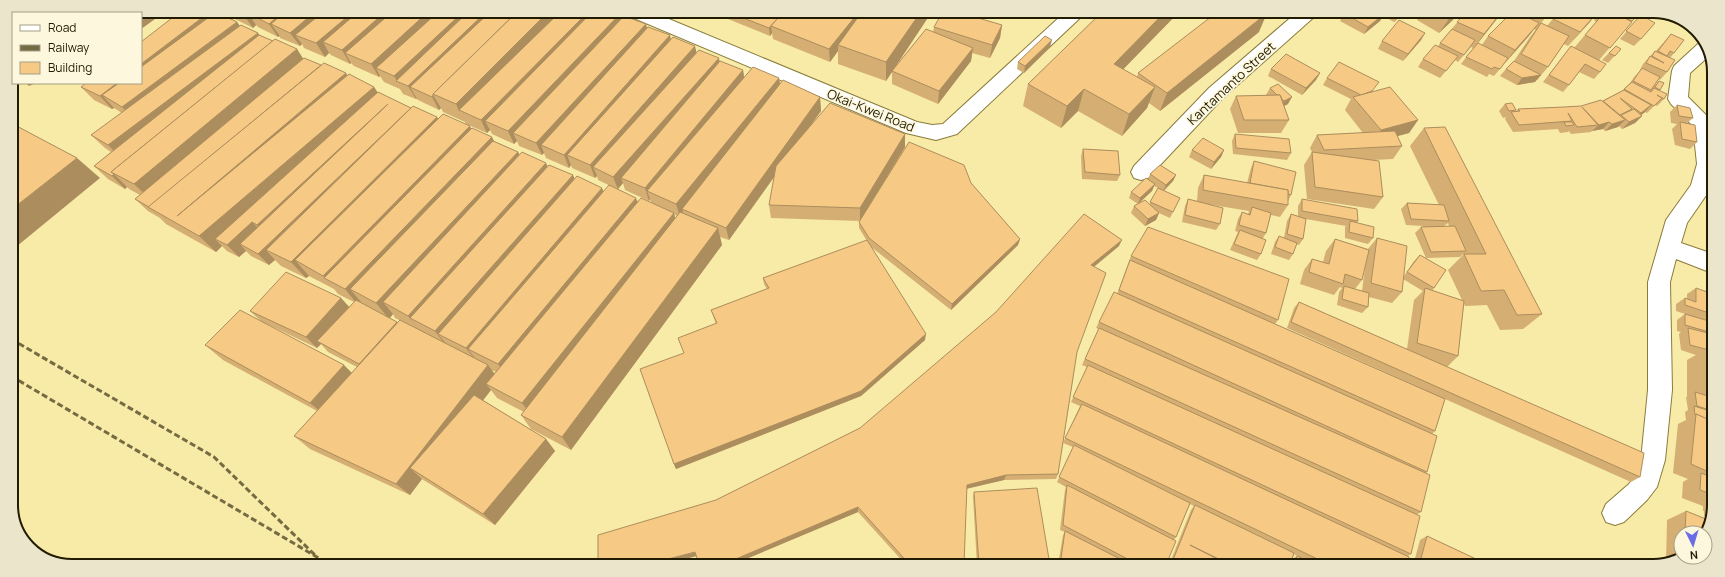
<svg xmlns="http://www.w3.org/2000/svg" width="1725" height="577" font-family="Manrope,sans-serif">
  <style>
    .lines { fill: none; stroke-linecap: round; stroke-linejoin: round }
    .street-casing { stroke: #897c3b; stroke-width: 2 }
    .street { fill: #fff; fill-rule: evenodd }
    .rail { stroke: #746b42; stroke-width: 3; stroke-dasharray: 6 3; stroke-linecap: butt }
    .wall { fill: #d4ae72; fill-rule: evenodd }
    .shaded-wall { fill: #ac8d5d }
    .building { fill: #f6ca85; stroke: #ac8d5d }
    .labels { text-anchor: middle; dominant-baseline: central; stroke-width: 3.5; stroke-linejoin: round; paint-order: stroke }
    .street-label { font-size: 13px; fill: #211b02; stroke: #fcf7dd }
    .rim { fill: none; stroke: #211b02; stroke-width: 2 }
  </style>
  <rect width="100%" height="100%" fill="#f8eaa7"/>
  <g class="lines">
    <defs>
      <g id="street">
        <path d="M626 12H652L917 122 932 125 943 124 1064 13H1084L1081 17 957 134 936 140 906 133 629 16Z"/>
        <path d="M1296 13H1317L1314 17 1223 98 1148 178 1141 180 1134 178 1131 172 1134 166 1209 88Z"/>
        <path d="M1704 42 1709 56 1690 73 1688 97 1709 118 1714 120 1713 178 1707 194 1687 223 1681 243 1713 254 1712 273 1676 259 1670 282 1672 390 1665 460 1657 487 1647 500 1624 522 1615 525 1606 522 1602 513 1606 504 1629 484 1637 473 1641 460 1648 390V282L1666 220 1691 185 1697 164 1693 126 1671 104 1668 99 1672 71 1674 66 1699 43Z"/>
      </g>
    </defs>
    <use href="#street" class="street-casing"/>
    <use href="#street" class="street"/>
    <g class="rail">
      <path d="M11 339 214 457 316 556"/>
      <path d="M11 376 327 563"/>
    </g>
  </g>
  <g class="wall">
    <path d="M85 11H166L141 29V13H89Z"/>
    <path d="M207 11 612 12 619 15 621 20 646 24 647 28 696 53 743 70 744 77 779 78 780 84 820 97 821 111 805 132 905 134V147L860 221 771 218 769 205 775 176 729 240 720 237 722 245 571 450 531 429 521 415 524 412 497 398 491 390 483 400 546 439 555 451 495 525 422 479 410 495 310 449 294 436 317 411 223 360 205 345 262 322 250 311 341 298 349 307 354 302 338 294 334 289 309 276 306 278 281 266 275 260 269 265 251 256 246 251 239 257 227 251 222 246 216 252 166 224 160 218 148 211 135 199 140 195 129 189 127 187 125 189 108 179 94 166 111 152 105 148 91 135 122 113 114 108 112 109 94 100 81 87 211 15 209 14ZM232 17 233 18 253 28 256 25 258 27 278 37 280 36V38L300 46 302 44 304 48 325 57 329 53 331 55 350 64 351 63 354 66 379 77 380 76 384 82 400 89 403 94 416 99H417L418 100 439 110 441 108 443 112 465 122 466 124 487 133 490 130 492 134 514 144 517 141 519 146 542 155 544 153 546 158 569 168 571 165 572 168 595 178 597 176 598 180 615 188 603 191 602 188 574 179 573 175 548 166 520 155 518 152 494 141 472 129 438 119 437 117 411 108 378 93 374 87 347 76 303 59 297 49 273 41 259 35 258 33 240 26 237 22 230 18ZM623 183 625 190 649 201 650 199 651 203 638 201 618 189ZM674 214 677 216 675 219ZM393 314 395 318 401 321 398 323 390 318ZM263 322 317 348 321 344 328 352 357 367 352 373ZM492 370 496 372 495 374Z"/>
    <path d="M706 12 931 13 895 67 933 32 934 27 1002 25 1000 38 990 58 972 53 971 61 938 104 892 84V72L886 81 838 64V51L830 62 773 39 772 33 770 36 728 19 727 13 722 19Z"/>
    <path d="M1101 13H1178L1123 69 1137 77 1138 73 1259 32 1160 111 1149 103 1147 108 1122 136 1078 111 1061 128 1023 106 1028 84Z"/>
    <path d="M1344 14H1402L1394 22 1383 16 1380 21 1364 34 1340 21Z"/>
    <path d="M1421 14H1459L1439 33 1417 20Z"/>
    <path d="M1464 14H1504L1502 16 1500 15 1478 43 1482 45 1488 36 1510 14H1548L1536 30 1534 29 1528 37 1504 64 1494 76 1489 74 1487 77 1461 64 1473 48 1471 47 1458 62 1455 60 1440 78 1418 67 1423 59 1438 46Z"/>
    <path d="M1557 14H1596L1568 46 1564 44 1548 67 1537 80H1536L1535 82 1517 85 1500 76 1506 69 1514 61 1530 37 1541 23 1547 26Z"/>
    <path d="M1599 14H1639L1599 60 1600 72 1594 79 1579 72 1569 85 1563 92 1543 82 1571 46 1574 48 1596 22 1594 20Z"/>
    <path d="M1641 15V39L1634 46 1620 39Z"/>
    <path d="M1425 33 1421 40 1403 61 1378 49 1382 41Z"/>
    <path d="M1671 34 1674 53 1670 58 1667 72 1660 80 1659 79 1654 86 1659 81 1664 83 1659 90 1664 99 1657 106 1655 105 1647 113 1645 112 1641 115 1642 116 1635 123 1622 129 1619 126 1618 127 1605 131 1603 129 1592 131 1591 132 1571 134 1569 131 1568 132 1560 133 1558 129 1513 132 1505 119 1506 117 1503 118 1499 111 1505 104 1516 110 1515 111H1516L1518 109 1564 107 1581 106 1602 101 1623 90 1630 83 1635 76 1640 71V70L1643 64 1655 51H1656Z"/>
    <path d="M1050 47 1024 73 1017 69 1018 62Z"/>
    <path d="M1621 49 1608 63 1602 60 1609 53Z"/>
    <path d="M1714 68V74L1712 73Z"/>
    <path d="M1271 69 1320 73 1316 80 1302 95 1268 76Z"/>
    <path d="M1327 78 1373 91 1418 120 1409 133 1397 136 1402 146 1393 159 1372 160 1383 197 1374 209 1307 199 1304 165 1312 152 1310 148 1317 135 1363 133 1345 110 1351 99 1323 85Z"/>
    <path d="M1270 88 1288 104 1284 106 1289 120 1281 133H1238L1230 109 1236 96 1266 95Z"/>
    <path d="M1677 105 1693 118 1687 123 1697 142 1690 149 1675 145 1672 129 1677 124 1671 123 1670 112Z"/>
    <path d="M1424 128 1542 314 1523 329 1500 330 1487 305 1465 306 1464 304 1458 356 1447 367 1640 477 1631 482 1445 399 1435 431 1432 434 1427 472 1426 473 1421 512 1416 515 1411 554 1407 557V566L1169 565 1191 510 1194 506 1190 504 1176 537 1174 540 1166 565H1058L1063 535 1065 532 1060 530 1065 490 1066 487 1057 482 1073 447 1063 443 1080 406 1071 402 1087 367 1082 365 1099 329 1096 328 1099 322 1117 294 1131 256 1278 320 1275 324 1428 391 1287 328 1294 308 1299 302 1407 349 1414 300 1423 291 1403 279 1402 292 1392 303 1369 297 1368 307 1362 313 1337 305 1339 292 1342 288 1340 287 1334 295 1300 284 1304 270 1312 259 1323 262 1326 251 1335 239 1368 249 1377 238 1404 276 1414 261 1420 255 1434 288 1432 291 1462 300 1448 270 1463 255V254L1460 257 1426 258 1415 233 1421 227 1424 226 1406 225 1401 209 1407 203 1439 205 1410 146ZM1448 223 1449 226H1444ZM1365 268 1362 291 1355 289 1362 280ZM1294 554 1297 556 1292 559Z"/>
    <path d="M1235 134 1291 153 1287 160 1233 154 1232 141Z"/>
    <path d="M1083 149 1120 175 1117 181 1082 179 1081 156Z"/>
    <path d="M1192 150H1224L1221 157 1211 169 1189 157Z"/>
    <path d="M1254 161 1291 195 1288 201V205L1280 217 1271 215 1266 233 1263 238 1261 254 1257 260 1230 250 1238 232 1235 231 1238 219 1242 212 1248 214 1249 211 1207 204 1220 224 1216 230 1182 222 1185 206 1188 199 1197 201 1198 188 1204 175 1247 183 1251 168Z"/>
    <path d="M1150 174 1176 175 1173 181 1164 191 1180 198 1170 218 1159 213 1156 220 1145 226 1131 213 1134 206 1138 204 1129 198 1131 192 1148 180ZM1154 186 1160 189 1150 202V204H1138L1152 191Z"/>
    <path d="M971 183 1020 239 1018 245 951 310 870 246 925 340 861 396 676 469 674 464 684 353 716 324 711 310 767 289 764 284 763 278 867 241 859 228V222Z"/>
    <path d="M1302 199 1358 221 1357 223 1373 238 1368 244 1345 238V227L1346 226 1306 219 1303 239 1299 245 1296 244 1293 254 1289 260 1271 254 1275 242 1279 236 1284 238 1287 221 1291 214 1298 216V206Z"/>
    <path d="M1119 246 1094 266 1077 352 1058 474 1056 479 1004 480 966 489 964 565H906L858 512 734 564H699L696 556 716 500 860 428Z"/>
    <path d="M1711 287H1712V315L1705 320 1709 332 1707 333 1709 346H1712L1711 519 1704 516V511H1703V506L1682 498 1683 482 1688 479 1673 473 1678 424 1686 420 1685 412 1688 410 1686 397H1687V360L1696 355 1681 350 1679 334 1681 332 1677 331V320L1685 314 1701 319 1676 311V304L1685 298 1687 299V294L1696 288 1705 291Z"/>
    <path d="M974 492 1050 565H977L973 496Z"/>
    <path d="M1686 511 1705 533H1681V557L1666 562 1667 520Z"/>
    <path d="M1427 536 1491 566H1413L1420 540Z"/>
  </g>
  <g class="shaded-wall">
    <path d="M124 11H166L141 29V13H121Z"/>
    <path d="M218 11H228L232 17 225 22Z"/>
    <path d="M247 11H274L248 13 256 25 253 28 243 14Z"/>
    <path d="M284 11H311L271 24 280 36 278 37 269 24Z"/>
    <path d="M316 11 342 12 295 35 302 44 300 46 290 33Z"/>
    <path d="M353 12H377L323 42 329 53 325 57 316 43Z"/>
    <path d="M385 12H408L345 53 351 63 350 64 342 50Z"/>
    <path d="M428 12H450L376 68 380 76 379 77 371 64Z"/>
    <path d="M463 12H484L397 81 394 76Z"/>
    <path d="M486 12H506L410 87 417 99H416L408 86Z"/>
    <path d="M548 12H573L459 111 456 104Z"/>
    <path d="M588 12H596L485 121 490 130 487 133 481 120Z"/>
    <path d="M721 12H727V13L722 19Z"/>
    <path d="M858 13H869L838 45V51L830 62 829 49Z"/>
    <path d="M920 13H931L886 81V62Z"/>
    <path d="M1164 13H1178L1107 86 1114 64Z"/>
    <path d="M1267 13 1259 32 1160 111 1167 93Z"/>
    <path d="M207 14 217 27 119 105 102 95 114 108 112 109 100 96 117 83H141V64Z"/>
    <path d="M1384 14 1380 21 1364 34 1368 27Z"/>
    <path d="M1399 14H1402L1394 22Z"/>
    <path d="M1454 14H1459L1439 33 1449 19Z"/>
    <path d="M1500 14 1496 20 1474 48 1484 34Z"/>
    <path d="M1596 14 1590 22 1568 46 1580 32Z"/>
    <path d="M619 15 623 29 513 133 517 141 514 144 508 131Z"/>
    <path d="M237 22 247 36 135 120 122 107Z"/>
    <path d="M1539 23 1528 37 1504 64 1515 50Z"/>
    <path d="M646 24 649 38 541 145 544 153 542 155 536 143Z"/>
    <path d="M1002 25 1000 38 990 58 992 45Z"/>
    <path d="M771 26 772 33 770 36 769 28Z"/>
    <path d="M258 33 267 47 121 158 108 145Z"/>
    <path d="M1425 33 1421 40 1403 61 1408 54Z"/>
    <path d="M670 35 673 49 567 155 571 165 569 168 564 155Z"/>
    <path d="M1052 40 1050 47 1024 73 1025 66Z"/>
    <path d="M695 46 698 59 593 167 597 176 595 178 590 165Z"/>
    <path d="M973 48 971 61 938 104 939 91Z"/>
    <path d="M297 49 309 68 152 201 134 184Z"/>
    <path d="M719 58 721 71 621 178 623 183 618 189 613 177Z"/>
    <path d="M743 70 745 83 647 191 650 199 649 201 645 188Z"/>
    <path d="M346 73 357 92 177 216Z"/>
    <path d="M1320 73 1316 80 1302 95 1306 88Z"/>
    <path d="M1541 75 1535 82 1517 85 1522 78Z"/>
    <path d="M779 78 781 92 682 209 683 212 680 217 676 204Z"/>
    <path d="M26 83H36L29 86Z"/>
    <path d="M374 87 386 105 215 239 222 246 216 252 199 236Z"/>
    <path d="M1155 87 1147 108 1122 136 1129 114Z"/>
    <path d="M1084 89 1078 111 1061 128 1067 106Z"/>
    <path d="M433 95 441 108 439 110 432 97Z"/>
    <path d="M820 97 821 111 729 240 726 228Z"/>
    <path d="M1292 97 1288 104 1280 108 1284 101Z"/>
    <path d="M388 104 268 237 257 225Z"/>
    <path d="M1651 105 1644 113 1634 120 1641 113Z"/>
    <path d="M411 108 266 250 275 260 269 265 258 254Z"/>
    <path d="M1642 116 1635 123 1622 129 1629 122Z"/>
    <path d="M437 117 447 134 295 260 309 276 306 278 291 262Z"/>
    <path d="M1418 120 1409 133 1372 143 1381 130Z"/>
    <path d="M1625 120 1618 127 1605 131 1612 124Z"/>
    <path d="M1609 122 1603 129 1592 131 1599 125Z"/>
    <path d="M470 126 479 144 328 280 323 276Z"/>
    <path d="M905 134V147L860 221V208Z"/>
    <path d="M492 137 501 154 350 289 361 302 358 305 345 289Z"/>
    <path d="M1224 150 1221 157 1211 169 1214 162Z"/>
    <path d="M518 152 527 169 383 302 393 314 389 319 376 303Z"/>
    <path d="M77 158 100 178 11 251V210Z"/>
    <path d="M546 163 554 180 410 318 420 331 408 316Z"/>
    <path d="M114 174 127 187 125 189 112 176Z"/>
    <path d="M573 175 580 192 438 334 447 345 446 346 435 331Z"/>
    <path d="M1176 175 1173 181 1163 191 1166 185Z"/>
    <path d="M1155 184 1152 191 1138 204 1140 198Z"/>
    <path d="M602 188 608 205 468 349 477 361V362L466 348Z"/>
    <path d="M636 198 642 214 508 378 498 364Z"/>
    <path d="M674 213 678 230 532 416 522 403Z"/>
    <path d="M1159 213 1156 220 1145 226 1148 219Z"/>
    <path d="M252 222 264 234 240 244 246 251 239 257 227 245Z"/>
    <path d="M718 228 722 245 571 450 562 437Z"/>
    <path d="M1020 239 1018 245 951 310 952 304Z"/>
    <path d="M1122 240 1119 246 1089 271 1091 265Z"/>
    <path d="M341 298 351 309 317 341 321 344 317 348 306 337Z"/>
    <path d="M397 322 406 333 369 374 359 364Z"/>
    <path d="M926 334 925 340 861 396 676 469 674 464Z"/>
    <path d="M344 365 358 379 326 416 310 403Z"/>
    <path d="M488 365 499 380 486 384 491 390 424 477 410 468 422 479 410 495 396 484Z"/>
    <path d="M546 439 555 451 495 525 483 514Z"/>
    <path d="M1006 475 1004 480 965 489 967 485Z"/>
    <path d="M858 507V512L734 564H724Z"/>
    <path d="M695 552 697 556 666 564H649Z"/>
  </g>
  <g class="building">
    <path d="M107 11H124L121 13H110Z"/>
    <path d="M181 11H202L207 14 141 64V42Z"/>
    <path d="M237 11H247L243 14Z"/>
    <path d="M251 11H284L269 24 248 13Z"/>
    <path d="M286 11H316L290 33 271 24Z"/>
    <path d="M216 12 237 22 122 107 102 95 119 83H141V67Z"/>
    <path d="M323 12H353L316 43 295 35Z"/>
    <path d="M358 12H385L342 50 323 42Z"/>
    <path d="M392 12H428L371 64 345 53Z"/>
    <path d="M438 12H463L394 76 376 68Z"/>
    <path d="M468 12H486L408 86 396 81Z"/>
    <path d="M490 12H517L433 94V95L432 97 410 87Z"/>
    <path d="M517 12H548L456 104 433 94Z"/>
    <path d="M560 12H588L481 120 459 110Z"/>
    <path d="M592 12H612L619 15 508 131 485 121Z"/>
    <path d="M728 12H783L769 28Z"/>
    <path d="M783 12 858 13 829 49 771 26Z"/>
    <path d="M861 13H920L886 62 838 45Z"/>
    <path d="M942 13H961L1002 25 992 45 934 27Z"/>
    <path d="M1101 13H1164L1114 64 1155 87 1129 114 1084 89 1067 106 1028 84Z"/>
    <path d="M1216 13H1267L1167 93 1138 73Z"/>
    <path d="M1345 14H1384L1368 27Z"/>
    <path d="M1439 14H1454L1449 19Z"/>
    <path d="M1464 14H1500L1484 34 1457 22Z"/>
    <path d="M1510 14H1521L1539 23 1515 50 1488 36Z"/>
    <path d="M1542 14H1548L1546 16Z"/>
    <path d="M1557 14H1596L1580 32 1553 19Z"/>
    <path d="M1603 14H1617L1632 22 1610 48 1585 35Z"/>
    <path d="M1617 14H1639L1632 21Z"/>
    <path d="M1641 15 1655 23 1641 39 1626 31Z"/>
    <path d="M624 16 646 24 536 143 513 133Z"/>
    <path d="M1399 20 1425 33 1408 54 1382 41Z"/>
    <path d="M1541 23 1569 36 1548 67 1521 54Z"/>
    <path d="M241 25 258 33 108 145 91 135Z"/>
    <path d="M648 27 670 35 564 155 541 145Z"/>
    <path d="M926 29 973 48 939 91 892 71Z"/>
    <path d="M1452 29 1475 40 1464 55 1440 43Z"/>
    <path d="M1671 34 1684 40 1674 53 1670 51 1667 56 1658 51Z"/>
    <path d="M259 35 273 41 111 172 114 174 112 176 94 166Z"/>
    <path d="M1045 36 1052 40 1025 66 1018 62Z"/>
    <path d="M673 37 695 46 590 165 567 155Z"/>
    <path d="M275 39 297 49 134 184 111 172Z"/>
    <path d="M1478 43 1508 58 1500 69 1494 67 1492 69 1466 57Z"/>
    <path d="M1435 45 1458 56 1446 71 1423 59Z"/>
    <path d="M1571 46 1606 64 1600 72 1585 64 1569 85 1549 75Z"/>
    <path d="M1616 46 1621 49 1615 56 1609 53Z"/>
    <path d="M699 50 719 58 613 177 593 167Z"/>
    <path d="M1655 51 1675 60 1667 72 1646 63 1650 56 1664 63 1652 56Z"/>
    <path d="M1286 54 1320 73 1306 88 1271 69Z"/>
    <path d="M304 58 321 65 149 207 135 199Z"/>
    <path d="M720 61 743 70 645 188 621 178Z"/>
    <path d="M1514 61 1541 75 1522 78 1506 69Z"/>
    <path d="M1339 62 1379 82 1372 91 1361 95 1327 78Z"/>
    <path d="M324 63 346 73 177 216 349 74 374 87 199 236 148 207Z"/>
    <path d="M753 67 779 78 676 204 647 191Z"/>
    <path d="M1642 68 1660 77 1651 90 1633 81Z"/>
    <path d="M783 80 820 97 726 228 682 209Z"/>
    <path d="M1659 81 1664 83 1660 90 1655 87Z"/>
    <path d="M1632 82 1651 92 1654 88 1667 94 1664 99 1657 95 1662 98 1654 106 1624 89Z"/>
    <path d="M86 83H117L100 96 81 87Z"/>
    <path d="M1278 84 1292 97 1284 101 1282 99 1280 95H1277L1270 88Z"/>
    <path d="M1390 87 1418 120 1381 130 1353 97Z"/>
    <path d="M1624 90 1651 105 1641 113 1620 98 1632 109 1620 115 1603 101Z"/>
    <path d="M378 92 411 108 258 254 240 244 388 104 257 225 252 222 227 245 215 239Z"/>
    <path d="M1280 95 1289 120H1244L1236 96Z"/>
    <path d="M1601 100 1625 120 1612 124 1609 122 1599 125 1582 107 1598 125 1577 127 1568 113 1572 121 1519 125 1511 112 1520 111 1518 109 1564 107 1581 106Z"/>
    <path d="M830 103 905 134 860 208 769 205 776 166Z"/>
    <path d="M1512 103 1516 110 1509 111 1505 104Z"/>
    <path d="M1677 105 1690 108 1693 118 1679 116Z"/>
    <path d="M413 106 437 117 291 262 266 250Z"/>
    <path d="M1634 109 1642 116 1629 122 1621 115Z"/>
    <path d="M443 114 470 126 323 276 295 260Z"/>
    <path d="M1564 122H1572L1574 125 1566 126Z"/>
    <path d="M1680 122 1695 125 1697 142 1682 139Z"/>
    <path d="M11 123 77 158 11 210Z"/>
    <path d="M1445 127 1542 314 1517 315 1504 290 1481 291 1464 254H1486L1424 128Z"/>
    <path d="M472 128 492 137 345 289 324 278Z"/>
    <path d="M1395 131 1402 146 1324 150 1317 135Z"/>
    <path d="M1235 134 1289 139 1291 153 1236 148Z"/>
    <path d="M1203 138 1224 150 1214 162 1192 150Z"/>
    <path d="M493 141 518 152 376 303 350 289Z"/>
    <path d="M909 142 964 165 971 183 1020 239 952 304 869 238 859 222Z"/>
    <path d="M1083 149 1118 151 1120 175 1085 172Z"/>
    <path d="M522 152 546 163 408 316 383 302Z"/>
    <path d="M1312 152 1379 161 1383 197 1315 187Z"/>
    <path d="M1254 161 1296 172 1291 195 1288 194V190L1250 183Z"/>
    <path d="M549 165 573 175 435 331 410 318Z"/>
    <path d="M1160 165 1176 175 1166 185 1150 174Z"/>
    <path d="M1204 175 1288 190V205L1203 190Z"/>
    <path d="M577 176 602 188 466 348 438 334Z"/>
    <path d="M1146 178 1155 184 1140 198 1131 192Z"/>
    <path d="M609 185 636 198 498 364 468 349Z"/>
    <path d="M1158 188 1180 198 1173 212 1150 202Z"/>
    <path d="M641 198 674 213 522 403 486 384Z"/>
    <path d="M1188 199 1223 208 1220 224 1185 215Z"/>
    <path d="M1302 199 1357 209 1358 221 1302 211Z"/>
    <path d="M1145 200 1159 213 1148 219 1134 206Z"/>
    <path d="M1407 203 1444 205 1449 221 1411 219Z"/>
    <path d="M1252 207 1271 213 1266 233 1239 225 1242 212 1250 215Z"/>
    <path d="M680 212 718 228 562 437 521 415Z"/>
    <path d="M1084 214 1122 240 1091 265 1106 273 1077 352 1058 474 1006 475 967 485 964 565H910L858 507 724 564H699L695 552 649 564H598V535L716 500 860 428 996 312Z"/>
    <path d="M1291 214 1306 219 1303 239 1287 234Z"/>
    <path d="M1350 221 1374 227 1373 238 1349 232Z"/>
    <path d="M1455 226 1466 251 1431 252 1421 227Z"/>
    <path d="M1148 227 1289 279 1278 320 1131 256Z"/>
    <path d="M1240 230 1266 240 1261 254 1234 244Z"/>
    <path d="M1279 236 1297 243 1293 254 1275 247Z"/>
    <path d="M1377 238 1407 246 1402 292 1371 283Z"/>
    <path d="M1335 239 1369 250 1362 280 1345 274 1343 284 1309 272 1312 259 1329 264Z"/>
    <path d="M867 240 926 334 861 391 674 464 640 369 684 353 678 338 717 323 711 310 769 288 763 278Z"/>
    <path d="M1420 255 1446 270 1434 288 1407 272Z"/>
    <path d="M1130 260 1445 399 1435 431 1119 290Z"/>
    <path d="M286 272 341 298 306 337 250 311Z"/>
    <path d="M1344 286 1369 293 1368 307 1342 299Z"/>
    <rect x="1711" y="287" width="1" height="16"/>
    <path d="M1425 288 1464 301 1458 356 1417 343Z"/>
    <path d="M1696 288 1710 293V306L1712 307V314L1685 305V298L1696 302Z"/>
    <path d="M1114 292 1437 436 1427 472 1099 322Z"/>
    <path d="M356 300 397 322 359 364 317 341Z"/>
    <path d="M1299 302 1644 453 1640 477 1291 322Z"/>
    <path d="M240 310 344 365 310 403 205 345Z"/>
    <path d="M1685 314 1709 321V332L1685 325Z"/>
    <path d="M400 320 488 365 396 484 294 436Z"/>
    <path d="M1099 328 1430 475 1421 512 1085 359Z"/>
    <path d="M1688 328 1708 333 1709 346 1705 349 1690 345Z"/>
    <rect x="1710" y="346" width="2" height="37"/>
    <path d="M1088 365 1420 516 1411 554 1073 397Z"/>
    <path d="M1695 392 1708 396 1710 410 1697 406Z"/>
    <path d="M474 395 546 439 483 514 410 468Z"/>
    <path d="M1082 404 1409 557 1407 566 1330 565 1065 438Z"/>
    <path d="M1694 406 1710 411 1711 421 1696 414 1695 415Z"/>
    <path d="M1696 414 1712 421 1711 473 1691 464Z"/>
    <path d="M1074 445 1190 503 1176 537 1059 477Z"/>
    <path d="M1701 473 1711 477V494L1700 490Z"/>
    <path d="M1067 485 1176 541 1166 565H1139L1063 525Z"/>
    <path d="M1037 488 1050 565H979L974 492Z"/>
    <path d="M1195 505 1294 553 1290 565H1231L1190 545 1229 565H1171Z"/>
    <path d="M1686 511 1711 521V524L1705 533H1685Z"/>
    <path d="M1065 531 1132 565H1060Z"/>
    <path d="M1427 536 1491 566H1419Z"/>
    <path d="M1297 556 1317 565H1294Z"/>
  </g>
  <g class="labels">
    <g class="street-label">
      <text transform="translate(1231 83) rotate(-43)">Kantamanto Street</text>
      <text transform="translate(871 110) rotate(22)">Okai-Kwei Road</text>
    </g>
  </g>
  <path d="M0 0H1725V577H0ZM72 18H1653A54 54 0 0 1 1707 72V505A54 54 0 0 1 1653 559H72A54 54 0 0 1 18 505V72A54 54 0 0 1 72 18Z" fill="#eae5cb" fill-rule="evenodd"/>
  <path class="rim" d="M72 18H1653A54 54 0 0 1 1707 72V505A54 54 0 0 1 1653 559H72A54 54 0 0 1 18 505V72A54 54 0 0 1 72 18Z"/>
  <rect x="12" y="12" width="130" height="72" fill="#fcf7dd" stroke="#a49f85"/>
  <rect x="20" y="25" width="20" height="6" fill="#ffffff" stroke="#a49f85"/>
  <text x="48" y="32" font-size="12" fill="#211b02">Road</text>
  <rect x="20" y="45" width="20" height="6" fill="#746b42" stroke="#a49f85"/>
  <text x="48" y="52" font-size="12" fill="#211b02">Railway</text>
  <rect x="20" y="62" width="20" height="12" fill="#f6ca85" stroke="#a49f85"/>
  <text x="48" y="72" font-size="12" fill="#211b02">Building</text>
  <g transform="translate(1693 545) rotate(175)"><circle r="19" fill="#fcf7dd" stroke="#a49f85"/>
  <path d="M0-3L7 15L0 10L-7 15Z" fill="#6a6de6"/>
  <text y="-6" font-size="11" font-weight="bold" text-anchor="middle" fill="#211b02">N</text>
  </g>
</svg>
